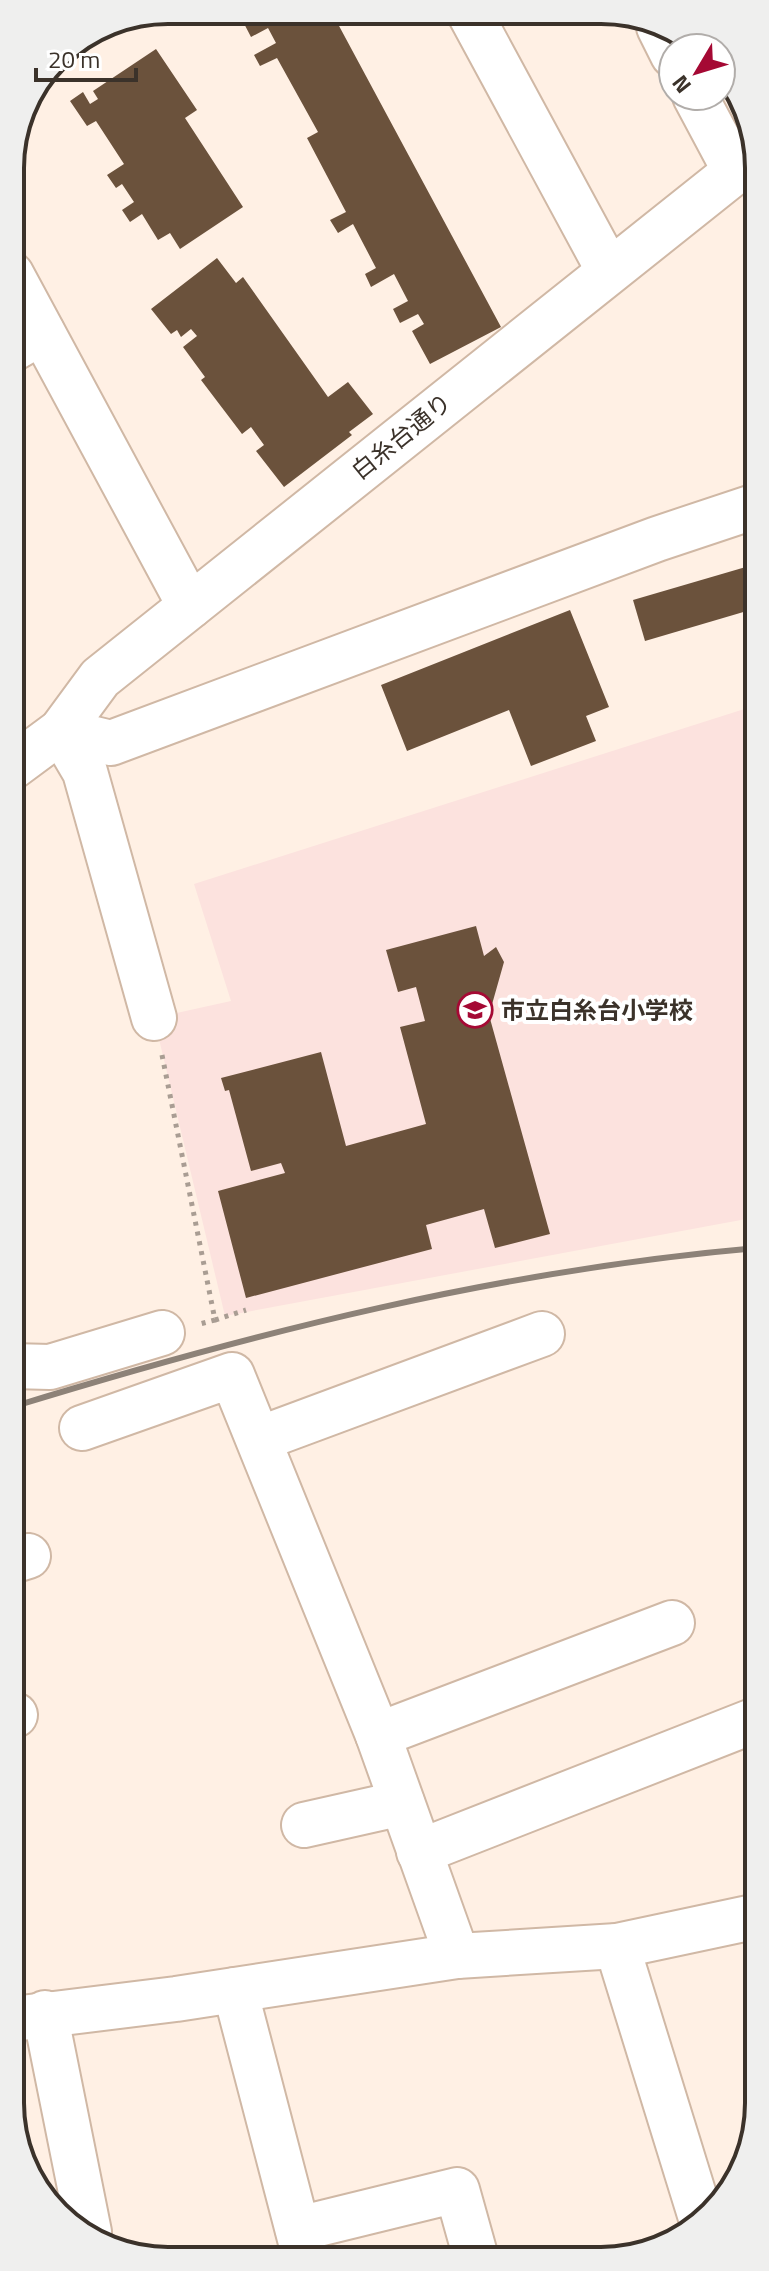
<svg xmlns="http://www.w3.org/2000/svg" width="769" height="2271" font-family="'Titillium Web','Noto Sans JP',sans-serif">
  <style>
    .education { fill: #fce2de }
    .building { fill: #6b523c }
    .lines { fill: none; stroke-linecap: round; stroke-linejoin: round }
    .minor-casing { stroke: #d0b8a5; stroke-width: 48 }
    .path { stroke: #a99d93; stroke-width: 5; stroke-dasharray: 4 6; stroke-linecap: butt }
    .minor { stroke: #fff; stroke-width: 44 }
    .rail { stroke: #8d8278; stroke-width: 6 }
    .labels { text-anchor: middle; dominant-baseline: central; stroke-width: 8; stroke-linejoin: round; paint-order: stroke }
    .street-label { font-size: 24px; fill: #3b322a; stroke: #fff }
    .poi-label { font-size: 24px; font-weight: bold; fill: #3b322a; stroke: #fff; text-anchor: start }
    .rim { fill: none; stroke: #3b322a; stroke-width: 4 }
  </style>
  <rect width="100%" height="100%" fill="#fff0e4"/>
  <path class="education" d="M757 705V1217L225 1316 154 1018 231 1001 194 884Z"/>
  <g class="building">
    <path d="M237 10 331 11 501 327 430 364 412 331 424 324 418 314 400 323 393 309 408 301 394 274 371 287 365 274 376 268 353 224 338 233 330 220 346 212 307 138 318 132 277 58 260 66 254 55 276 43 268 28 251 37Z"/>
    <path d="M156 49 197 110 185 118 243 207 180 249 170 233 158 240 142 214 130 222 122 210 134 202 122 184 116 188 107 175 124 164 96 121 87 126 70 101 83 92 90 104 98 99 93 91Z"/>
    <path d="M217 258 236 283 243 277 328 397 348 382 373 414 349 432 352 435 284 487 256 451 264 445 251 427 242 434 201 380 205 377 183 347 197 336 191 329 181 337 177 330 171 334 151 309Z"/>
    <path d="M756 564 757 608 645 641 633 600Z"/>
    <path d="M570 610 609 707 586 716 596 741 531 766 509 710 407 751 381 685Z"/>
    <path d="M476 926 484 956 496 947 504 962 489 1015 550 1234 495 1248 484 1209 426 1225 432 1249 246 1298 218 1191 285 1173 281 1163 251 1171 229 1090 225 1091 221 1078 321 1052 346 1146 426 1124 400 1027 425 1021 416 987 398 992 386 950Z"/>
  </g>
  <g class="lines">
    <defs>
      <g id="minor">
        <path d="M469 12 609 271"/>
        <path d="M659 27 673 55"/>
        <path d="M695 96 735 171"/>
        <path d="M11 274 190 606"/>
        <path d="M11 350 42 332"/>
        <path d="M61 731 111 743 657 539 756 506"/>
        <path d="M61 731 85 772 154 1018"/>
        <path d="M11 768 61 731 100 678 756 155"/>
        <path d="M12 1366 50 1367 162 1333"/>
        <path d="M82 1428 232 1375 378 1735 457 1956"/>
        <path d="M259 1439 542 1334"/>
        <path d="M12 1561 28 1556"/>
        <path d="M13 1716 15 1715"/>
        <path d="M378 1735 672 1623"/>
        <path d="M304 1825 402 1803"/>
        <path d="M419 1852 758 1719"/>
        <path d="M617 1946 701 2218"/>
        <path d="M235 1990 305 2258"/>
        <path d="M45 2013 89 2232"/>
        <path d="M13 2019 176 1999 457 1956 617 1946 758 1916"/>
        <path d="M298 2229 457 2190 476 2258"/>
      </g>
    </defs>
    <use href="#minor" class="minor-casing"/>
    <g class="path">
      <path d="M162 1055 215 1320 196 1325"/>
      <path d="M215 1320 246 1310"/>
    </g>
    <use href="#minor" class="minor"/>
    <path class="rail" d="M12 1407C256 1332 502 1270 757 1248"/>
  </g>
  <defs>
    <symbol id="school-ring" viewBox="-11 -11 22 22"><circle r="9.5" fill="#fff" stroke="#a50934" stroke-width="1.5"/><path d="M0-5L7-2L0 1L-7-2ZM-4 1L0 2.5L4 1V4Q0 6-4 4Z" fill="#a50934"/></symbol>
  </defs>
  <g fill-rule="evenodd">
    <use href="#school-ring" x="455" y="990" width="40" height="40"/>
  </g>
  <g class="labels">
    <g class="street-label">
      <text transform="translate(401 436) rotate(-39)">白糸台通り</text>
    </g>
    <g class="poi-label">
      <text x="501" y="1010">市立白糸台小学校</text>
    </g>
  </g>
  <path d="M0 0H769V2271H0ZM168 24H601A144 144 0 0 1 745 168V2103A144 144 0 0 1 601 2247H168A144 144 0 0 1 24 2103V168A144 144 0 0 1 168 24Z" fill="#efefee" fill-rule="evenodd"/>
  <path class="rim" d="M168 24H601A144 144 0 0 1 745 168V2103A144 144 0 0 1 601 2247H168A144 144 0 0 1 24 2103V168A144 144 0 0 1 168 24Z"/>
  <g transform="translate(697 72) rotate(232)"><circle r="38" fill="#ffffff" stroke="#b1adaa" stroke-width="2"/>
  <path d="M0-6L14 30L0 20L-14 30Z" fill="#a50934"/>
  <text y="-12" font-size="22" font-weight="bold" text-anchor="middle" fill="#3b322a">N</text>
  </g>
  <path d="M36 68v12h100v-12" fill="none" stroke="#3b322a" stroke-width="4"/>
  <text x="48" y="68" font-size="24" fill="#3b322a" stroke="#ffffff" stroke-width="6" paint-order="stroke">20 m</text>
</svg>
